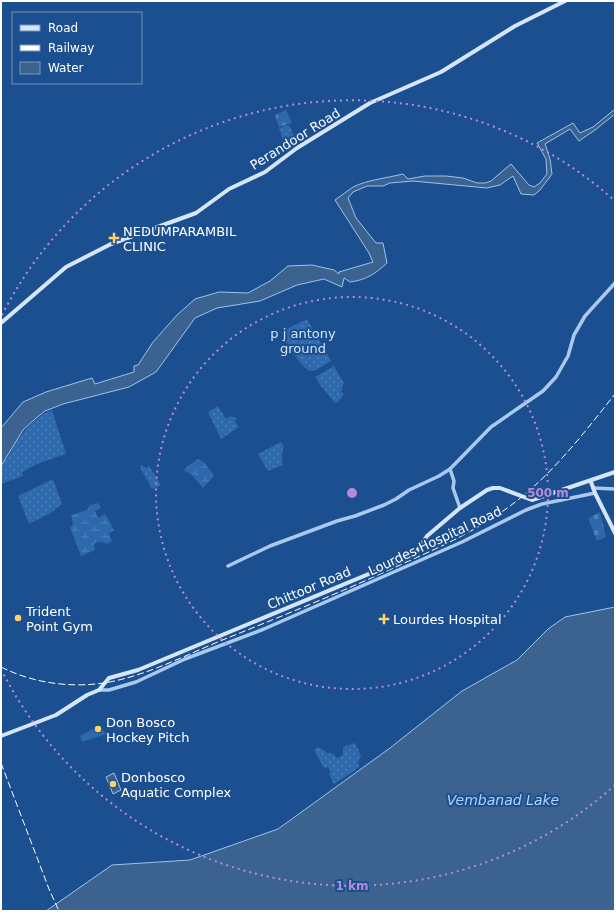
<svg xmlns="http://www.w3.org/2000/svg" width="616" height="912" font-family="'DejaVu Sans',sans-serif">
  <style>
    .grass { fill: url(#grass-dots) }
    .wetland { fill: url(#wetland-marsh) }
    .cemetery { fill: url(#cemetery-stones) }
    .pitch { fill: #2e69ad }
    .water { fill: #3c6290; stroke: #9cc4f0 }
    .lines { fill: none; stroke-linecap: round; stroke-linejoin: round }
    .tertiary { stroke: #a9c9ee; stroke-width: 3.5 }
    .secondary { stroke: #d6e6fa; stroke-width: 4 }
    .rail { stroke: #fff; stroke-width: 1; stroke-dasharray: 7 3; stroke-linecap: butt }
    .ring { fill: none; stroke: #b68bdc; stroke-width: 2; stroke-dasharray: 2 4 }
    .poi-dot { fill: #ffd166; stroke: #1b4f8f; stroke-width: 1.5 }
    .labels { text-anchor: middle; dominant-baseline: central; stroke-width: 4; stroke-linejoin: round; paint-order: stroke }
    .street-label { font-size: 13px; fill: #fff; stroke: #1b4f8f }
    .poi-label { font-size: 13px; fill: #fff; stroke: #1b4f8f; text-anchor: start }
    .park-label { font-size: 13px; fill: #cfe3fa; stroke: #1b4f8f }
    .water-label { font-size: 14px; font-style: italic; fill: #b5d3f5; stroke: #1b4f8f }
    .centre { fill: #b68bdc; stroke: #1b4f8f; stroke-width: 2 }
    .ring-label { font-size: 12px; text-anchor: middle; font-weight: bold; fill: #b68bdc; stroke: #1b4f8f; stroke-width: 4; stroke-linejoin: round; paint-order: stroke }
  </style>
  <defs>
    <pattern id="grass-dots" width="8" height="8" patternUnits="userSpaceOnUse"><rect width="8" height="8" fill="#2e69ad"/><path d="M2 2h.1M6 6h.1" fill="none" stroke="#4d80b9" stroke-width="1.8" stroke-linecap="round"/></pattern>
    <pattern id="wetland-marsh" width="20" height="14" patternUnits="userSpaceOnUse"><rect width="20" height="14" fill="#2e69ad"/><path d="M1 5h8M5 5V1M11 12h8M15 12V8" fill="none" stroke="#4d80b9"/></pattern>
    <pattern id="cemetery-stones" width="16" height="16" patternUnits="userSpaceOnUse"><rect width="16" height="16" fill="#2e69ad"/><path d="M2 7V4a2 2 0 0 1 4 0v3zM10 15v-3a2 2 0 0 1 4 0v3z" fill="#4d80b9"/></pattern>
  </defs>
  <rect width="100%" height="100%" fill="#1b4f8f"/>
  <g class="grass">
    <path d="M289 125 298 145 293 147 288 141 284 143 279 128Z"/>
    <path d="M307 319 331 361 316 370 309 371C297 362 288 345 281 332Z"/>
    <path d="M334 366 344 383 341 391 344 394 338 402 335 403 321 386 315 377Z"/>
    <path d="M218 406 226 419 230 416 238 419 234 420 239 427 221 439 208 412Z"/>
    <path d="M52 410 66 454 37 464 22 472 23 476 1 484C1 479 0 473 1 468 2 464 7 459 9 455 20 436 31 419 52 410Z"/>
    <path d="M281 442 284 446C282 451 281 459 283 465L268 471 258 454Z"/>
    <path d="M142 465 146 468 149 466 161 485 152 489 140 467Z"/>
    <path d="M53 479 62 504 49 514 29 524 18 496Z"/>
    <path d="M355 743 361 756 358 762 359 766 354 771 334 784 329 774 331 772 328 767 324 768 314 750 318 747 325 751 327 753 334 754 336 758 340 757 343 754V747Z"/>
  </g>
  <g class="wetland">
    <path d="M198 459C206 462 210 470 214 476L203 488 191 474 185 471 184 470C187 466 194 462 198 459Z"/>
    <path d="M98 503 101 508 95 511 98 518 105 514 114 530 109 534 112 541 107 544C102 542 99 541 94 544L95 550 81 556 70 527 73 525 71 515 87 510 90 505Z"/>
  </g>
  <g class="cemetery">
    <path d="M286 110 292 123 279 127 275 115Z"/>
    <path d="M600 512 606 537 597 541 588 518Z"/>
  </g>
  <path class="pitch" d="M100 725 106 734 82 742 80 736Z"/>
  <g class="water">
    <path d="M615 109V114L595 130 579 141 570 129 545 144 550 159 552 174 540 190 534 195 521 194 513 176 500 185 487 188 413 181 390 183 383 186H367L353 192 348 198 356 218 376 243H383L387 263C375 274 366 280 350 282L344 278 342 287 324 279 297 285 260 301 217 308 195 318 156 372 129 387 63 404 45 411 35 419 23 430 1 466V428L23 402 46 392 92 378 95 384 134 372V366L138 365 153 342 177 315 195 299 219 292 248 293 270 281 288 266 312 265 334 270 339 274V272L373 262 369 253 335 200C341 196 347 191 353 187 367 180 387 178 403 174L408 179 425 176H446L463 178 477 183H485L491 181 511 164 529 185 534 187 540 183 547 174 546 159 537 143 573 123 580 133 593 127Z"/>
    <path d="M615 607V911H46L112 865 190 860 278 829 390 748 462 691 517 660 548 629 565 617Z"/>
    <path d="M114 773 121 790 113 794 106 777Z"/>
  </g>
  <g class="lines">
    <g class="tertiary">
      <path d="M450 469 454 481 453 488 460 508"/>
      <path d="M593 488 615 489"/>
      <path d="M228 566 270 546 337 521 355 516 384 505 396 499 409 490 439 476 450 469 491 427 543 391 556 377 568 356 574 335 585 316 615 283"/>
      <path d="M99 690H109L136 682 185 659 264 629 462 542 526 510 542 504 595 493"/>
    </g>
    <g class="secondary">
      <path d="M1 323 66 267 111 244 196 213 229 189 265 172 297 148 370 103 441 72 515 26 565 1"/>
      <path d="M591 482 595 493 615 533"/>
      <path d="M1 736 56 715 87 695 99 690 109 678 138 670 412 556 415 554 427 536 460 508 487 490 493 488H500L532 500 615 472"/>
    </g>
    <g class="rail">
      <path d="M1 667C33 683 69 688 104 683 148 676 189 653 230 637 287 614 344 591 400 565 433 550 466 536 497 515 545 484 580 438 615 394"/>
      <path d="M1 763 49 889 59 911"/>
    </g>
  </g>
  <g class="ring">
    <circle cx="352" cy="493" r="196"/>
    <path d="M615 785A393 393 0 0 1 2 671M2 315A393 393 0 0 1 615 201"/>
  </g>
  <g class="poi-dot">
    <path d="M112 232h4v4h4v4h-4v4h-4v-4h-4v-4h4z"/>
    <circle cx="18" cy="618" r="4"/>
    <path d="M382 613h4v4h4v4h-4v4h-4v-4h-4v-4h4z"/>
    <circle cx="98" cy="729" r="4"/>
    <circle cx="113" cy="784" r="4"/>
  </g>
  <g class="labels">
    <g class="street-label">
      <text transform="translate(295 139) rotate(-32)">Perandoor Road</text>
      <text transform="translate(435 541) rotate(-25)">Lourdes Hospital Road</text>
      <text transform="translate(309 588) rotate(-23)">Chittoor Road</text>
    </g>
    <g class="poi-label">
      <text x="123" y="231">NEDUMPARAMBIL<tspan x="123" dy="15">CLINIC</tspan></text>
      <text x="26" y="611">Trident<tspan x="26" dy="15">Point Gym</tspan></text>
      <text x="393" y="619">Lourdes Hospital</text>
      <text x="106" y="722">Don Bosco<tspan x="106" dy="15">Hockey Pitch</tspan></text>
      <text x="121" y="777">Donbosco<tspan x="121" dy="15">Aquatic Complex</tspan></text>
    </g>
    <g class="park-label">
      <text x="303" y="333">p j antony<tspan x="303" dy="15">ground</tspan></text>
    </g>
    <g class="water-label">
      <text x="503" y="800">Vembanad Lake</text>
    </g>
  </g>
  <circle cx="352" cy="493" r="6" class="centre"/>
  <g class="ring-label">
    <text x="548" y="497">500 m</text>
    <text x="352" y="890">1 km</text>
  </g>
  <rect width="616" height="912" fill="none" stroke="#ffffff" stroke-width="4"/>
  <rect x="12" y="12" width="130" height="72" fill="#1b4f8f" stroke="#7695bc"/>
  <rect x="20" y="25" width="20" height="6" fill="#d6e6fa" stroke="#7695bc"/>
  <text x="48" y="32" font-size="12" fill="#ffffff">Road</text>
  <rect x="20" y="45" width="20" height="6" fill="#ffffff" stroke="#7695bc"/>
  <text x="48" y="52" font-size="12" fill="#ffffff">Railway</text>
  <rect x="20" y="62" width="20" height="12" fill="#3c6290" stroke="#7695bc"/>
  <text x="48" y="72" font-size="12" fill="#ffffff">Water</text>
</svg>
